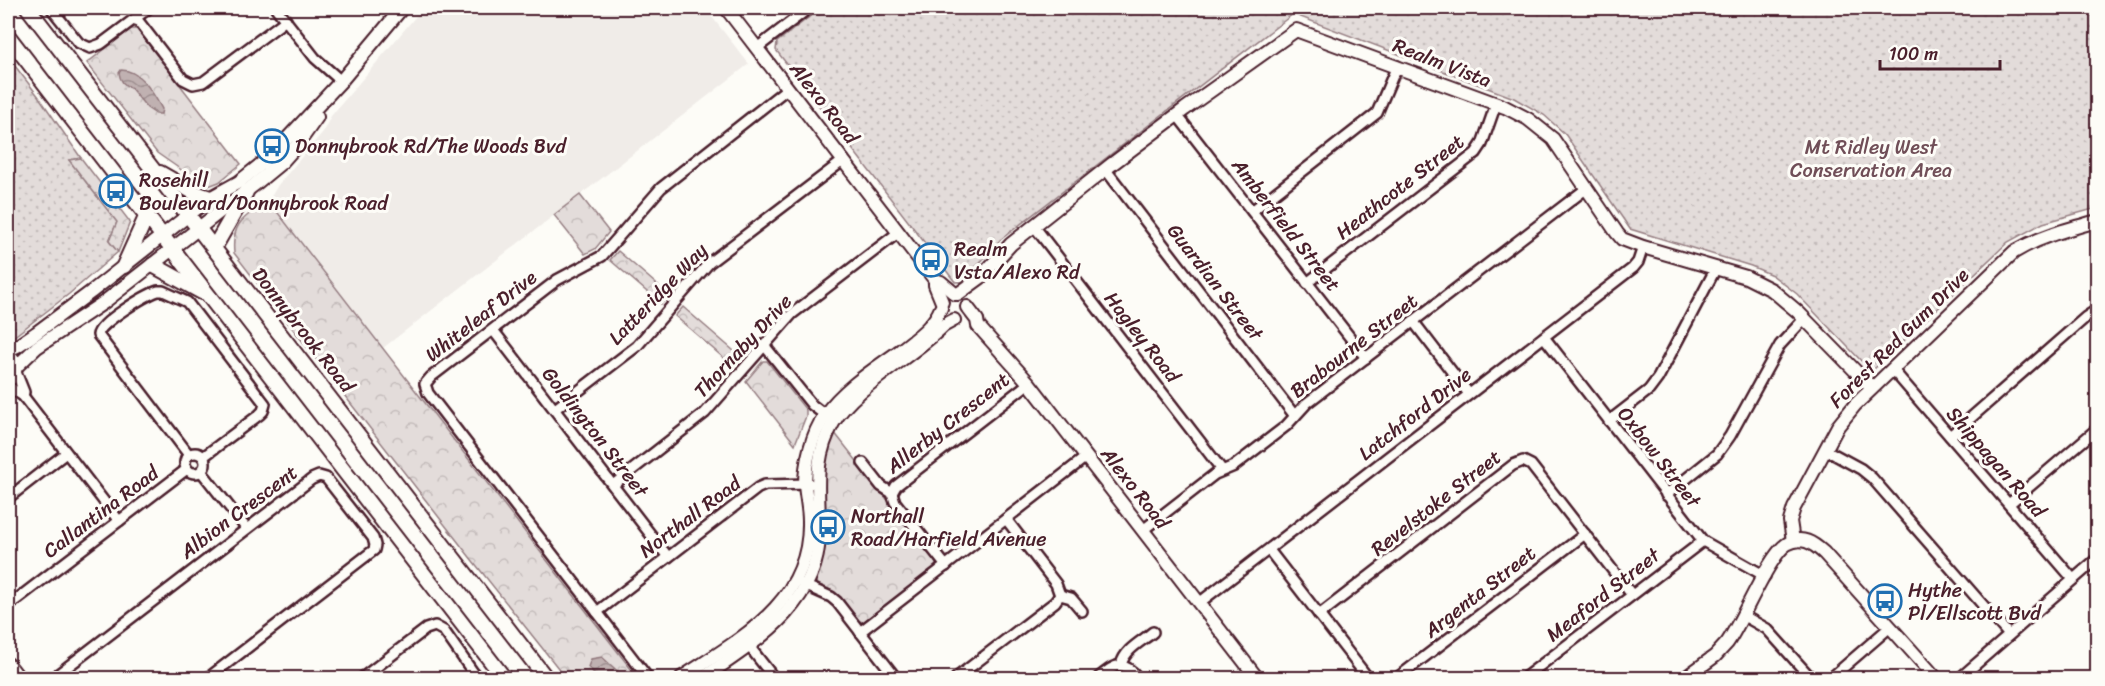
<svg xmlns="http://www.w3.org/2000/svg" width="2105" height="686" font-family="Sriracha,sans-serif">
  <style>
    .built { fill: #f0ece8 }
    .grass { fill: url(#grass-dots); stroke: #967e82; stroke-width: 1.5 }
    .park { fill: url(#park-crowns); stroke: #967e82; stroke-width: 1.5 }
    .water { fill: url(#water-waves); stroke: #91777b; stroke-width: 1.5 }
    .lines { fill: none; stroke-linecap: round; stroke-linejoin: round }
    .minor-casing { stroke: #4a1f2b; stroke-width: 14 }
    .tertiary-casing { stroke: #4a1f2b; stroke-width: 16 }
    .secondary-casing { stroke: #4a1f2b; stroke-width: 18 }
    .minor { stroke: #fdfcf7; stroke-width: 9 }
    .tertiary { stroke: #fdfcf7; stroke-width: 12 }
    .secondary { stroke: #fdfcf7; stroke-width: 14 }
    .labels { text-anchor: middle; dominant-baseline: central; stroke-width: 6; stroke-linejoin: round; paint-order: stroke }
    .street-label { font-size: 20px; fill: #4a1f2b; stroke: #fdfcf7 }
    .poi-label { font-size: 20px; fill: #4a1f2b; stroke: #fdfcf7; text-anchor: start }
    .park-label { font-size: 20px; fill: #704e57; stroke: #fdfcf7 }
  </style>
  <defs>
    <pattern id="grass-dots" width="8" height="8" patternUnits="userSpaceOnUse" patternTransform="scale(1.5)"><rect width="8" height="8" fill="#e3dcda"/><path d="M2 2h.1M6 6h.1" fill="none" stroke="#c4bcbb" stroke-width="1.8" stroke-linecap="round"/></pattern>
    <pattern id="park-crowns" width="20" height="18" patternUnits="userSpaceOnUse" patternTransform="scale(1.5)"><rect width="20" height="18" fill="#e3dcda"/><path d="M2 6a3 3 0 1 1 6 0M12 15a3 3 0 1 1 6 0" fill="none" stroke="#c4bcbb"/></pattern>
    <pattern id="water-waves" width="16" height="10" patternUnits="userSpaceOnUse" patternTransform="scale(1.5)"><rect width="16" height="10" fill="#c0b1b1"/><path d="M0 5q4-4 8 0t8 0" fill="none" stroke="#9e8f90"/></pattern>
  </defs>
  <rect width="100%" height="100%" fill="#fdfcf7"/>
  <filter id="ink" filterUnits="userSpaceOnUse"><feTurbulence type="fractalNoise" baseFrequency=".0167" numOctaves="2"/><feDisplacementMap in="SourceGraphic" scale="12" xChannelSelector="R" yChannelSelector="G"/><feConvolveMatrix kernelMatrix="1 2 1 2 8 2 1 2 1" color-interpolation-filters="sRGB"/></filter>
  <g filter="url(#ink)">
    <path class="built" d="M423 8H705L749 64 383 348 269 200 278 185 323 132 331 116Z"/>
    <g class="grass">
      <path d="M821 8H2097V208L2043 223 2008 242 1874 369H1869L1797 294 1772 275 1751 266 1630 229 1565 134 1544 115 1514 98 1293 14 1000 240 963 282H955L776 50 777 42Z"/>
      <path d="M8 57 39 97 81 158 69 160 117 222 109 241 118 252 69 294 8 341Z"/>
    </g>
    <g class="park">
      <path d="M131 29H137L241 164 219 182 206 187 157 153 87 63Z"/>
      <path d="M81 158 130 222 118 252 109 241 117 222 69 160Z"/>
      <path d="M580 195 609 232 595 249 585 254 554 215Z"/>
      <path d="M268 200 638 678H566L469 556 234 253C231 221 246 217 268 200Z"/>
      <path d="M618 251 669 295 661 304 610 260Z"/>
      <path d="M683 307 741 357 733 366 675 316Z"/>
      <path d="M763 361H767L806 410V416L795 444 746 381Z"/>
      <path d="M834 432 935 560 936 565 933 570 863 622C852 620 821 591 816 581L826 535 822 470Z"/>
    </g>
    <g class="water">
      <path d="M121 70C141 70 153 93 162 109L161 114H156L147 108 130 87C123 85 120 80 119 73Z"/>
      <path d="M602 657 625 678H599L588 667 591 659Z"/>
    </g>
    <g class="lines">
      <defs>
        <g id="minor">
          <path d="M51 8 79 43 90 48 101 44 149 8"/>
          <path d="M276 8 315 58 341 81"/>
          <path d="M136 18 183 79 193 84 203 82 286 20"/>
          <path d="M757 48 809 8"/>
          <path d="M1177 115 1366 358"/>
          <path d="M1106 170 1295 416"/>
          <path d="M1252 211 1377 113 1397 66"/>
          <path d="M1034 226 1222 470"/>
          <path d="M1307 283 1476 153 1482 144 1496 104"/>
          <path d="M1413 321 1469 394"/>
          <path d="M493 330 668 557"/>
          <path d="M1544 337 1703 541 1765 576"/>
          <path d="M764 345 812 405 825 415"/>
          <path d="M1892 369 2073 579"/>
          <path d="M16 372 24 392 23 396"/>
          <path d="M8 386 23 396 119 521"/>
          <path d="M555 409 637 346 709 263 844 160"/>
          <path d="M1609 421 1649 390 1658 378 1716 268"/>
          <path d="M1950 436 2086 317 2098 309"/>
          <path d="M1826 450 1861 469 1872 478 2009 635"/>
          <circle cx="195" cy="463" r="10"/>
          <path d="M189 455 98 335C99 323 146 295 158 291H163L187 302 265 404 263 411 259 415 203 457"/>
          <path d="M863 463 881 486 892 493 895 502 946 566"/>
          <path d="M201 471 246 528"/>
          <path d="M613 485 705 413 792 314 899 232"/>
          <path d="M892 493 896 486 1029 383"/>
          <path d="M1666 495 1717 454 1730 436 1780 345 1804 319"/>
          <path d="M8 498 66 453"/>
          <path d="M2009 504 2098 428"/>
          <path d="M1006 519 1056 584 1060 595"/>
          <path d="M1143 530 1215 474 1234 466 1286 426 1307 403 1587 188"/>
          <path d="M1269 550 1368 678"/>
          <path d="M802 584 831 597 837 602 896 678"/>
          <path d="M1060 595 1071 598 1082 611"/>
          <path d="M1199 603 1633 268 1638 262 1643 247"/>
          <path d="M8 606 187 469"/>
          <path d="M597 612 758 488 765 485 810 484"/>
          <path d="M1319 615 1513 465 1523 461 1531 465 1632 595"/>
          <path d="M1744 616 1767 629 1811 678"/>
          <path d="M860 632 1086 457"/>
          <path d="M745 641 774 678"/>
          <path d="M1121 665C1125 649 1141 642 1153 632"/>
          <path d="M53 678 312 479 319 476 326 478 373 538 375 545 374 550 208 678"/>
          <path d="M362 678 426 629 435 626 444 631 477 678"/>
          <path d="M648 678 428 393 425 384 431 377 557 280 602 256 661 188 788 88"/>
          <path d="M956 678 1055 602 1060 595"/>
          <path d="M1098 678C1115 665 1122 658 1138 678"/>
          <path d="M1397 678 1585 534"/>
          <path d="M1524 678 1703 541"/>
          <path d="M1831 678 1890 627"/>
          <path d="M1960 678 2098 558"/>
        </g>
        <g id="tertiary">
          <path d="M726 8 935 280 941 282 955 294"/>
          <path d="M935 280V285L942 302"/>
          <path d="M958 294 980 278 1011 244 1112 164 1185 109 1296 30 1505 107 1528 119 1553 139 1617 233 1622 239 1643 247 1746 277 1772 290 1798 312 1872 388"/>
          <path d="M967 307 977 320 978 326 1029 383 1257 678"/>
          <path d="M8 350 17 346 36 333 91 292 210 198 239 182 270 157 341 81 402 8"/>
          <path d="M8 355 13 360 16 367 14 375 8 381"/>
          <path d="M16 367 37 347 103 303 254 185 282 162 298 144 317 117"/>
          <path d="M1793 541 1790 521 1794 508 1838 426 1855 405 2014 252C2041 236 2068 229 2098 221"/>
          <path d="M8 664 19 678"/>
          <path d="M681 678C740 639 811 603 809 521 809 509 806 497 805 485 805 462 812 434 825 415 844 388 875 369 901 350 917 337 933 327 941 308"/>
          <path d="M703 678C755 642 818 605 819 535 820 494 811 462 833 423 854 387 912 357 943 326L954 320"/>
          <path d="M1685 678 1715 656 1727 643C1742 622 1769 555 1787 544 1802 535 1813 543 1824 553L1936 678"/>
        </g>
        <g id="secondary">
          <path d="M28 8 546 678"/>
          <path d="M8 36 504 678"/>
          <path d="M160 173 195 193 210 198"/>
          <path d="M214 248 246 192"/>
          <path d="M153 265 202 292"/>
          <path d="M124 266 147 215"/>
        </g>
      </defs>
      <use href="#minor" class="minor-casing"/>
      <use href="#tertiary" class="tertiary-casing"/>
      <use href="#secondary" class="secondary-casing"/>
      <use href="#minor" class="minor"/>
      <use href="#tertiary" class="tertiary"/>
      <use href="#secondary" class="secondary"/>
    </g>
  </g>
  <defs>
    <symbol id="bus-ring" viewBox="-11 -11 22 22"><circle r="9.5" fill="#fdfcf7" stroke="#1f6fb2" stroke-width="1.5"/><path d="M-5-6H5V4H4V6H2V4H-2V6H-4V4H-5ZM-3.5-4V0h7V-4ZM-3.5 1.2v1.5H-2V1.2ZM2 1.2v1.5H3.5V1.2Z" fill="#1f6fb2"/></symbol>
  </defs>
  <g fill-rule="evenodd">
    <use href="#bus-ring" x="253" y="127" width="38" height="38"/>
    <use href="#bus-ring" x="97" y="172" width="38" height="38"/>
    <use href="#bus-ring" x="912" y="241" width="38" height="38"/>
    <use href="#bus-ring" x="809" y="508" width="38" height="38"/>
    <use href="#bus-ring" x="1866" y="582" width="38" height="38"/>
  </g>
  <g class="labels">
    <g class="street-label">
      <text transform="translate(1442 63) rotate(21)">Realm Vista</text>
      <text transform="translate(824 103) rotate(52)">Alexo Road</text>
      <text transform="translate(1400 187) rotate(-38)">Heathcote Street</text>
      <text transform="translate(1286 225) rotate(52)">Amberfield Street</text>
      <text transform="translate(1215 282) rotate(52)">Guardian Street</text>
      <text transform="translate(658 294) rotate(-46)">Latteridge Way</text>
      <text transform="translate(481 316) rotate(-38)">Whiteleaf Drive</text>
      <text transform="translate(303 330) rotate(52)">Donnybrook Road</text>
      <text transform="translate(1142 337) rotate(52)">Hagley Road</text>
      <text transform="translate(1899 338) rotate(-45)">Forest Red Gum Drive</text>
      <text transform="translate(743 346) rotate(-47)">Thornaby Drive</text>
      <text transform="translate(1354 346) rotate(-38)">Brabourne Street</text>
      <text transform="translate(1415 414) rotate(-38)">Latchford Drive</text>
      <text transform="translate(948 423) rotate(-38)">Allerby Crescent</text>
      <text transform="translate(595 432) rotate(52)">Goldington Street</text>
      <text transform="translate(1659 457) rotate(52)">Oxbow Street</text>
      <text transform="translate(1996 462) rotate(49)">Shippagan Road</text>
      <text transform="translate(1135 488) rotate(52)">Alexo Road</text>
      <text transform="translate(1436 503) rotate(-38)">Revelstoke Street</text>
      <text transform="translate(101 512) rotate(-37)">Callantina Road</text>
      <text transform="translate(239 512) rotate(-37)">Albion Crescent</text>
      <text transform="translate(690 517) rotate(-37)">Northall Road</text>
      <text transform="translate(1480 592) rotate(-38)">Argenta Street</text>
      <text transform="translate(1603 595) rotate(-38)">Meaford Street</text>
    </g>
    <g class="poi-label">
      <text x="295" y="146">Donnybrook Rd/The Woods Bvd</text>
      <text x="139" y="180">Rosehill<tspan x="139" dy="23">Boulevard/Donnybrook Road</tspan></text>
      <text x="954" y="249">Realm<tspan x="954" dy="23">Vsta/Alexo Rd</tspan></text>
      <text x="851" y="516">Northall<tspan x="851" dy="23">Road/Harfield Avenue</tspan></text>
      <text x="1908" y="590">Hythe<tspan x="1908" dy="23">Pl/Ellscott Bvd</tspan></text>
    </g>
    <g class="park-label">
      <text x="1871" y="147">Mt Ridley West<tspan x="1871" dy="23">Conservation Area</tspan></text>
    </g>
  </g>
  <rect width="2105" height="686" fill="none" stroke="#fdfcf7" stroke-width="30"/>
  <rect x="15" y="15" width="2075" height="656" fill="none" stroke="#4a1f2b" stroke-width="2" filter="url(#ink)"/>
  <path d="M1880 60v9h120v-9" fill="none" stroke="#4a1f2b" stroke-width="3"/>
  <text x="1889" y="60" font-size="18" fill="#4a1f2b" stroke="#fdfcf7" stroke-width="4.5" paint-order="stroke">100 m</text>
</svg>
